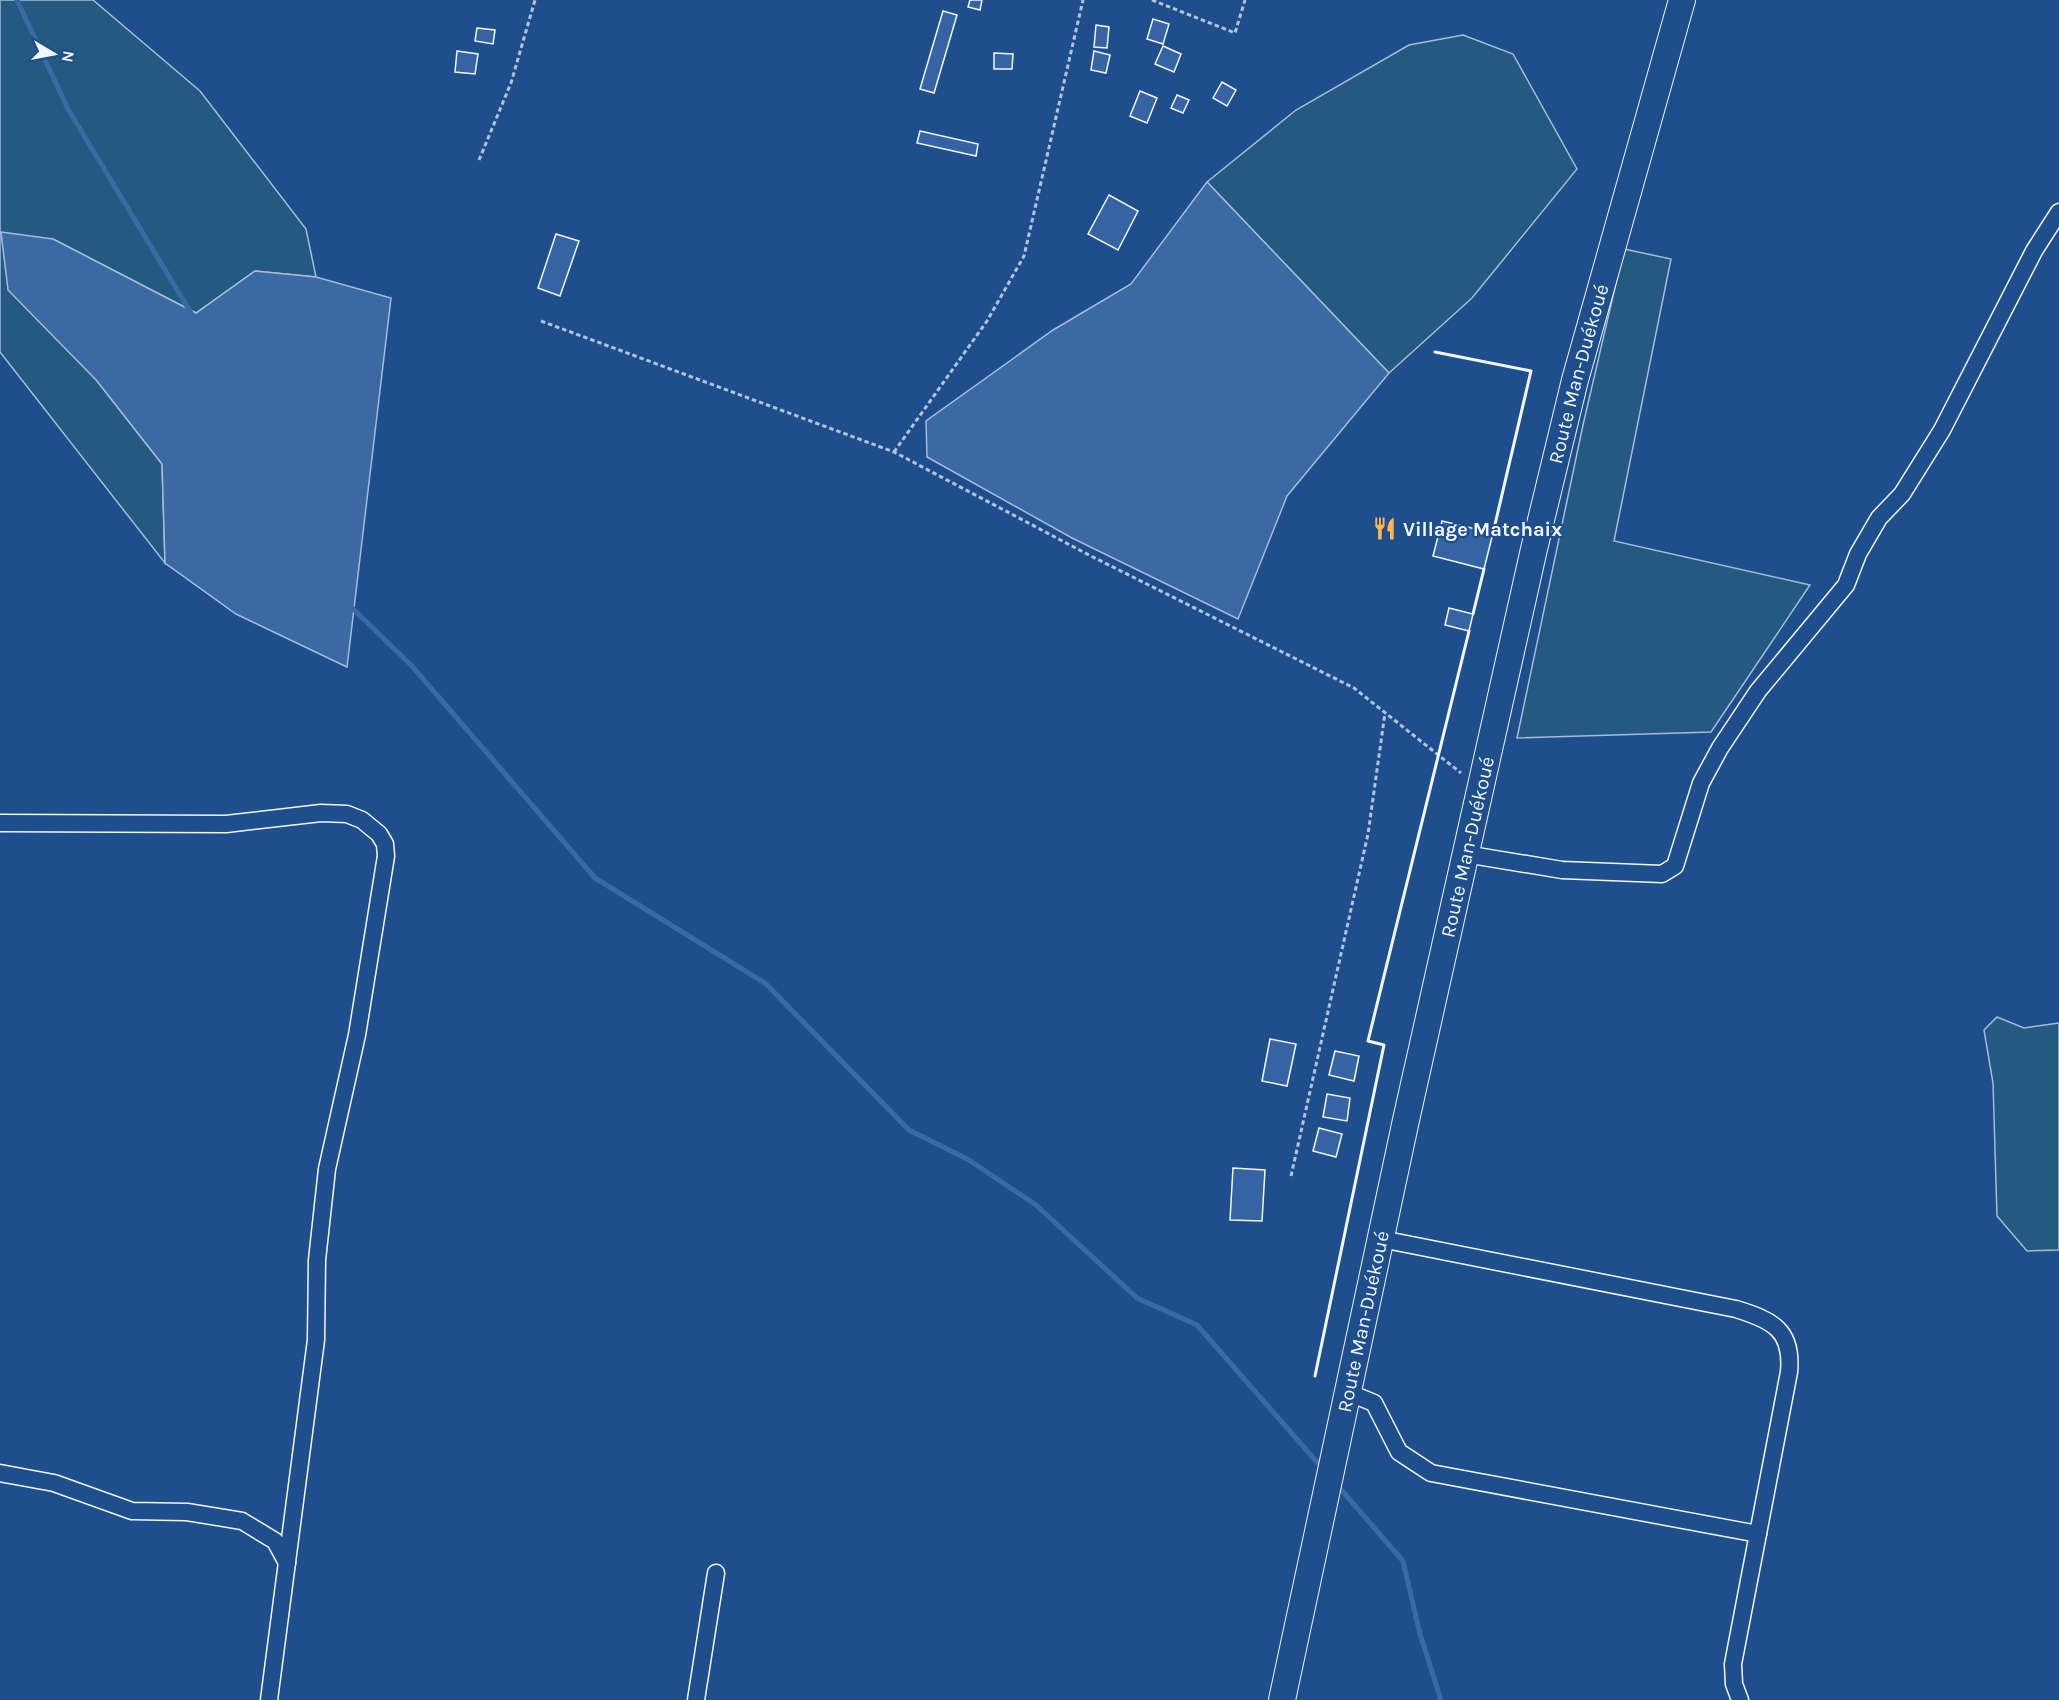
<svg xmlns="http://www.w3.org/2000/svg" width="2059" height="1700" font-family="Karla,sans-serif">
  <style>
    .green { fill: #245a82; stroke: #a8bbd7; stroke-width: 1.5 }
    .water { fill: #3b69a3; stroke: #a8bbd7; stroke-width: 1.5 }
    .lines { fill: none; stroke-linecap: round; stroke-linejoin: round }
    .stream { stroke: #3b69a3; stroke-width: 5 }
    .building { fill: #3563a3; stroke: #f2f6ff; stroke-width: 1.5 }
    .minor-casing { stroke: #f2f6ff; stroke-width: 19 }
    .primary-casing { stroke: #f2f6ff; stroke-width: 28 }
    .path { stroke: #b3c4dc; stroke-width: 3; stroke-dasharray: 4.5 3; stroke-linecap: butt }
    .minor { stroke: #1f4e8c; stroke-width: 16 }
    .primary { stroke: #1f4e8c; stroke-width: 26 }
    .wall { stroke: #f2f6ff; stroke-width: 3 }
    .labels { text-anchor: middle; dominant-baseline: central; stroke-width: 4.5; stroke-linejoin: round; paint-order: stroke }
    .street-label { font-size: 20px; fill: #f2f6ff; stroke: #1f4e8c }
    .poi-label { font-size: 20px; font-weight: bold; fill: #f2f6ff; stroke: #1f4e8c; text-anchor: start }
  </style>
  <rect width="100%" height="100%" fill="#1f4e8c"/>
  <g class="green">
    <path d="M0 0H93L200 91 306 229 316 277 255 271 196 313 53 239 97 381 162 464 165 563 0 352Z"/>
    <path d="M1463 35 1513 54 1577 169 1472 298 1389 373 1207 182 1296 110 1409 45Z"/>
    <path d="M1624 249 1671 259 1614 541 1810 585 1711 732 1517 738 1583 425Z"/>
    <path d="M1997 1017 2024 1028 2059 1023V1250L2027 1251 1997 1216 1993 1083 1984 1030Z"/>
  </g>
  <g class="water">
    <path d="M1207 182 1389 373 1287 496 1238 619 1072 538 927 457 926 421 1053 330 1131 284Z"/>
    <path d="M1 232 53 239 196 313 255 271 316 277 391 298 347 667 236 614 165 563 162 464 97 381 8 290Z"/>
  </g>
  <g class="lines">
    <g class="stream">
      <path d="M17 0 68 109 191 313"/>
      <path d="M350 606 411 665 595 878 765 983 909 1130 969 1160 1036 1205 1137 1298 1197 1325 1323 1469"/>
      <path d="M1337 1485 1403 1561 1420 1634 1441 1700"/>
    </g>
  </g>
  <g class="building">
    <path d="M970 0H982L980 10 968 7Z"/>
    <path d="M943 11 957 15 934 93 920 89Z"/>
    <path d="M1153 19 1169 24 1163 44 1147 39Z"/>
    <path d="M1096 25 1109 27 1107 48 1094 47Z"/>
    <path d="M477 28 495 30 493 44 475 41Z"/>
    <path d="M1163 46 1181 54 1174 72 1155 64Z"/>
    <path d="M457 51 478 54 475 74 455 72Z"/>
    <path d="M1094 51 1110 55 1106 73 1091 70Z"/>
    <path d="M994 53 1013 54 1012 69H994Z"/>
    <path d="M1222 82 1236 90 1227 106 1213 98Z"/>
    <path d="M1140 91 1157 98 1147 123 1130 116Z"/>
    <path d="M1177 95 1189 100 1183 113 1171 108Z"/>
    <path d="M920 131 978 144 976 156 917 143Z"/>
    <path d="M1109 195 1138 211 1118 250 1088 234Z"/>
    <path d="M556 234 579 241 560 296 538 288Z"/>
    <path d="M1442 521 1493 533 1484 569 1433 556Z"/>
    <path d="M1449 608 1473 614 1469 631 1445 625Z"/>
    <path d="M1270 1039 1296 1044 1287 1086 1262 1081Z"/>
    <path d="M1335 1051 1359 1056 1354 1081 1329 1075Z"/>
    <path d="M1327 1094 1350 1098 1347 1121 1323 1117Z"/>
    <path d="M1319 1128 1342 1134 1336 1157 1313 1151Z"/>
    <path d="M1233 1168 1265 1170 1262 1221 1230 1220Z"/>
  </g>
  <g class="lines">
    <defs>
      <g id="minor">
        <path d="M0 823 226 824 321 813 347 814 362 820 379 834 385 844 386 856 357 1035 327 1169 317 1260 316 1340 269 1700"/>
        <path d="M1465 854 1562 870 1662 874 1675 866 1701 783 1720 748 1758 691 1846 585 1858 554 1879 518 1902 494 1942 430 2034 251 2059 212"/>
        <path d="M1381 1239 1736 1309C1772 1320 1793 1330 1789 1372L1733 1664 1734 1684 1740 1700"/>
        <path d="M1347 1392 1374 1403 1399 1452 1431 1473 1758 1534"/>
        <path d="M0 1473 54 1483 132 1511 187 1512 242 1521 275 1541 287 1563"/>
        <path d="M696 1700 716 1573"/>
      </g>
      <g id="primary">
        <path id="s1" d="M1282 1700 1406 1120 1534 549 1575 380 1682 0"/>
      </g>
    </defs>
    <use href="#minor" class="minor-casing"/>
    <use href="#primary" class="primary-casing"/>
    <g class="path">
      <path d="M1152 0 1235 33 1245 0"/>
      <path d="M479 160 511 83 535 0"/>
      <path d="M541 321 894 452 1089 555 1354 688 1461 773"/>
      <path d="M894 452 987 321 1024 256 1083 0"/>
      <path d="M1291 1176 1368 834 1385 713"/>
    </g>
    <use href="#minor" class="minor"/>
    <use href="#primary" class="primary"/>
    <g class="wall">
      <path d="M1435 352 1531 371 1493 533"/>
      <path d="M1473 614 1484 569"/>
      <path d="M1315 1376 1384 1045 1368 1041 1469 631"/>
    </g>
  </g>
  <defs>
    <symbol id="restaurant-bare" viewBox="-9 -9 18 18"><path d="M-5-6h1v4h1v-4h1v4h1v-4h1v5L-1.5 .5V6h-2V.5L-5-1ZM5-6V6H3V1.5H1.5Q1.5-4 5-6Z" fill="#ffb74d" stroke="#1f4e8c" stroke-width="2.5" paint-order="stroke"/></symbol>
  </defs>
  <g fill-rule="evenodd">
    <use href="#restaurant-bare" x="1368" y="512" width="33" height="33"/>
  </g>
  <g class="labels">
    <g class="street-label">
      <text stroke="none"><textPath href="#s1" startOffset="1359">Route Man-Duékoué</textPath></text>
      <text stroke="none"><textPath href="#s1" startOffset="873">Route Man-Duékoué</textPath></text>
      <text stroke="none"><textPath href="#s1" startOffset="387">Route Man-Duékoué</textPath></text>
    </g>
    <g class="poi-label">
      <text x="1403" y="529">Village Matchaix</text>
    </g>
  </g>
  <g transform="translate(54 54) rotate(100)" stroke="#1f4e8c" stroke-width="4.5" paint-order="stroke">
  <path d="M0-4.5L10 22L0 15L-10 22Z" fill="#f2f6ff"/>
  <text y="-9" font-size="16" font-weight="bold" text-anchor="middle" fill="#f2f6ff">N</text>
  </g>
</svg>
